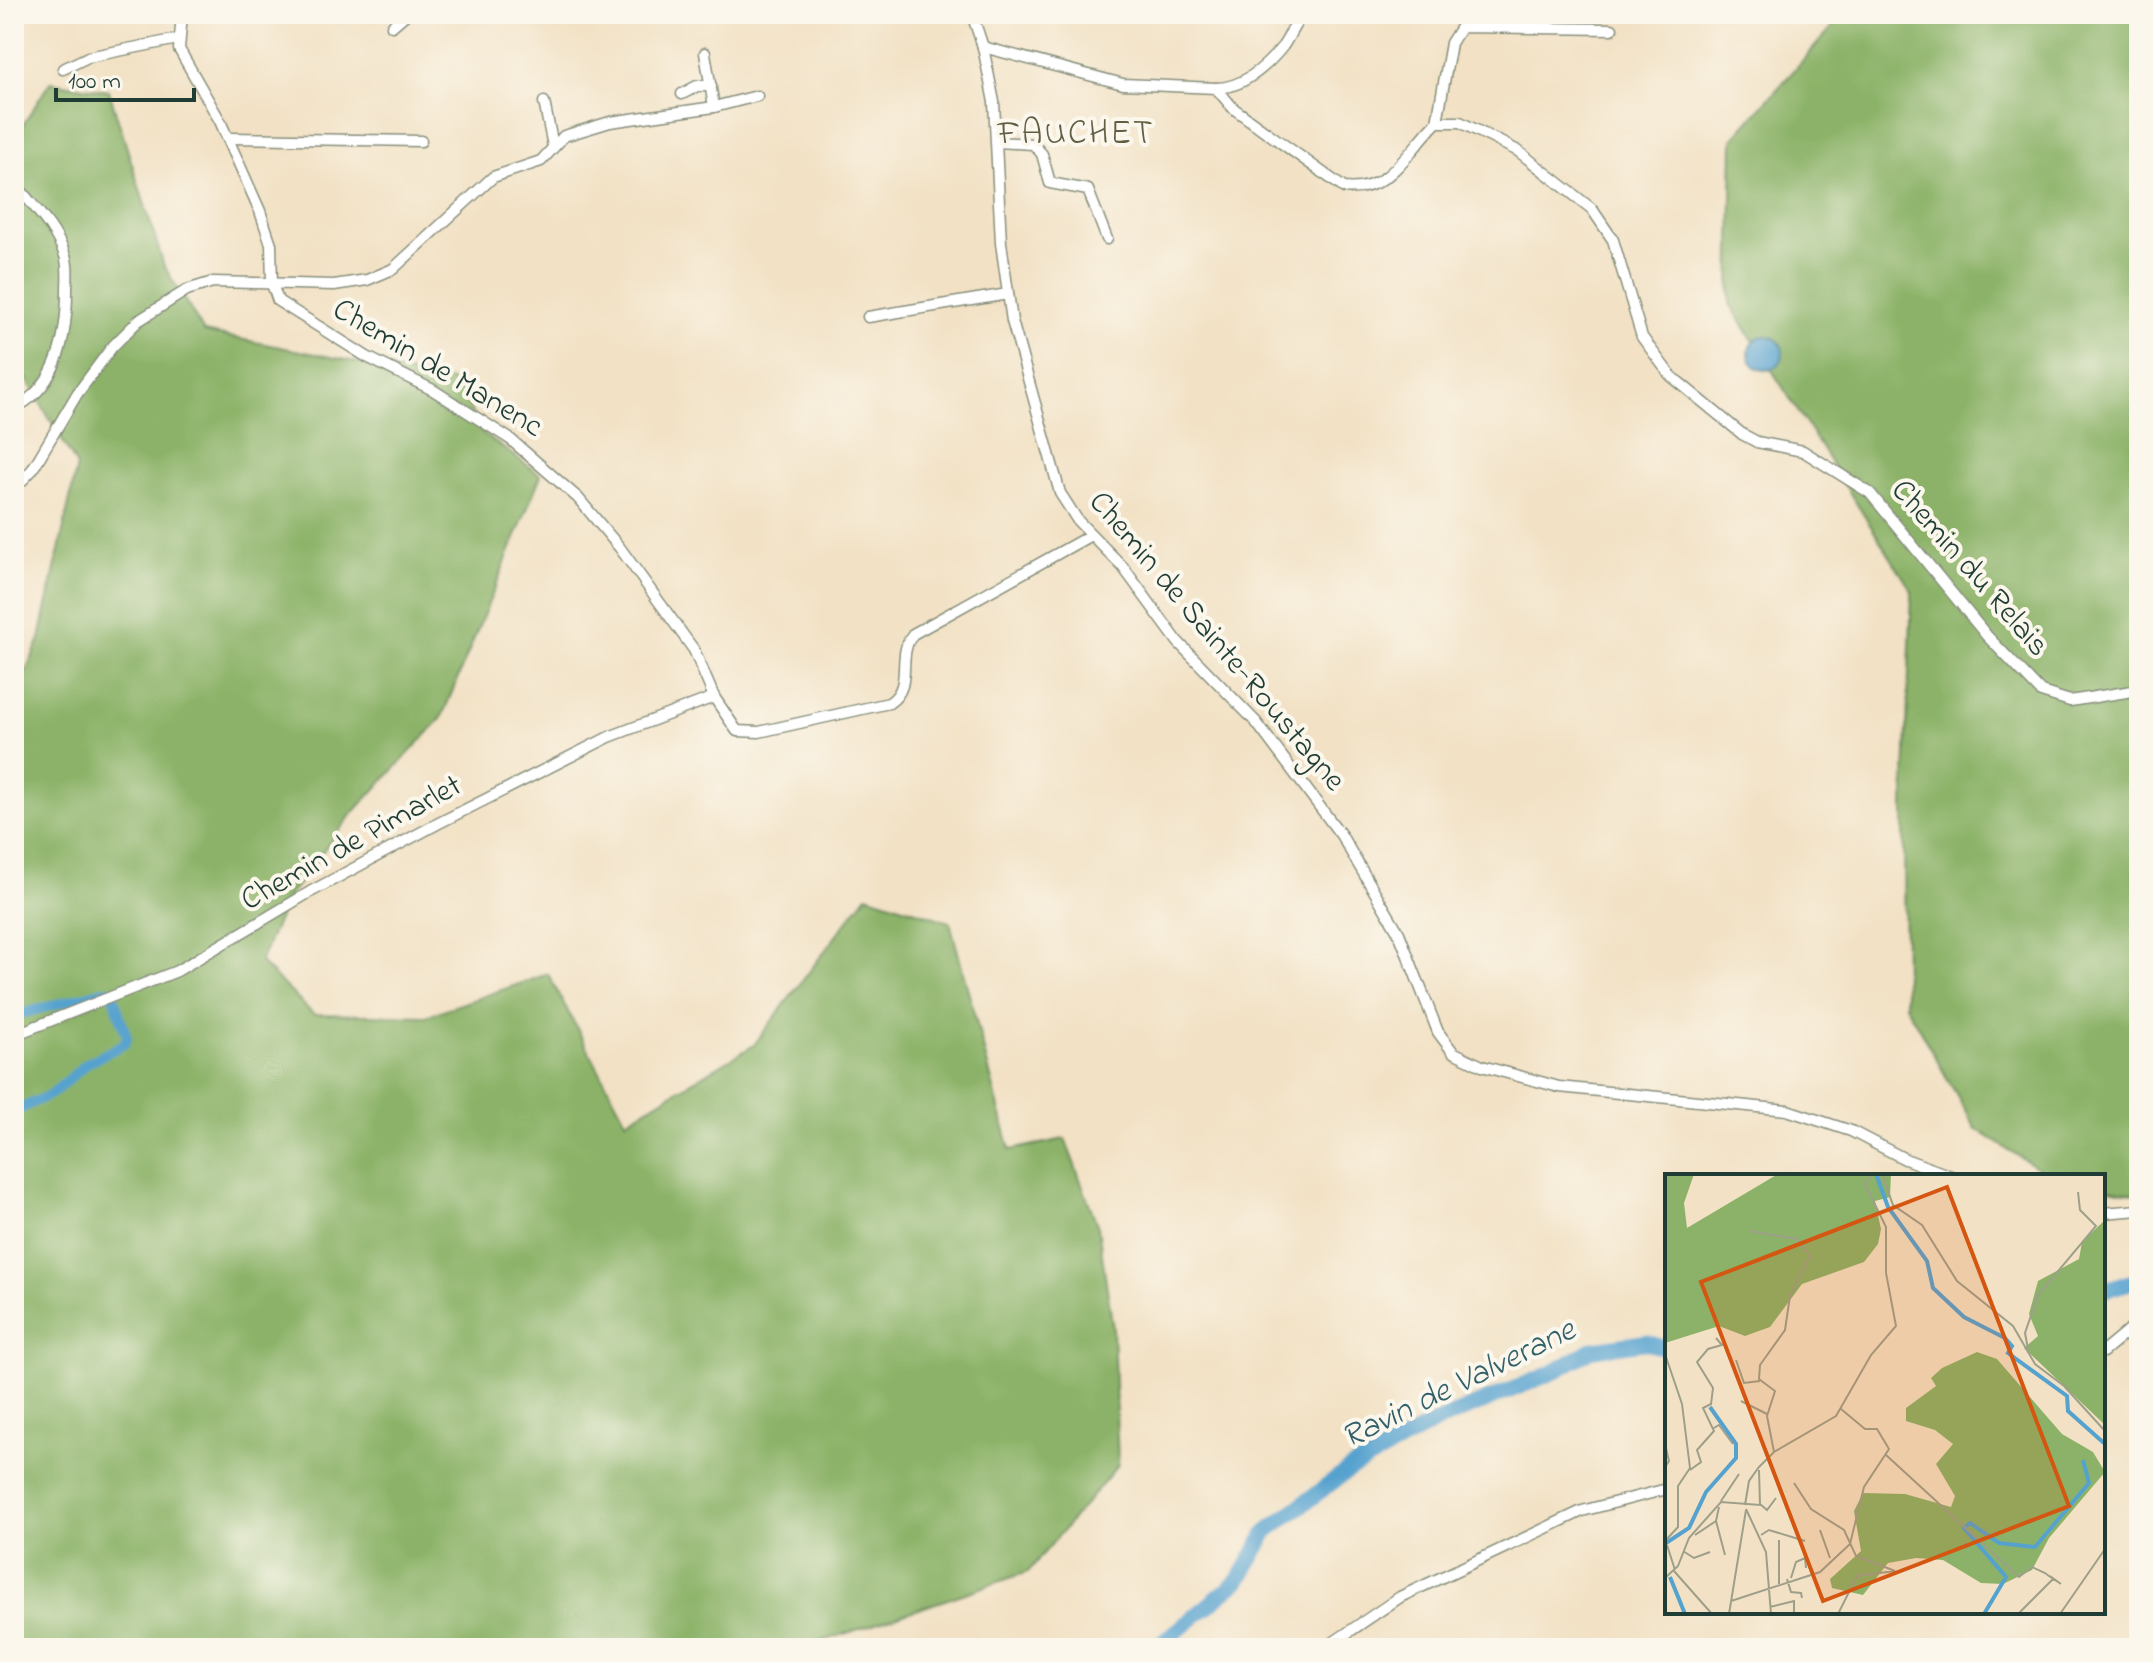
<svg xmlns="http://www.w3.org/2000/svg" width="2153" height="1662" font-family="'Indie Flower',sans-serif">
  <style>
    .forest { fill: #8bb268; stroke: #55784e; stroke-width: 2 }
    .water { fill: #56a2cf; stroke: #3a7082; stroke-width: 2 }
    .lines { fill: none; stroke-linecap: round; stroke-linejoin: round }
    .canal { stroke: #56a2cf; stroke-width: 10 }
    .river { stroke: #56a2cf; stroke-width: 16 }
    .minor-casing { stroke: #888f7c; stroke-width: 13 }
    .minor { stroke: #fff; stroke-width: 10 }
    .labels { text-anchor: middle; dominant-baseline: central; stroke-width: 8; stroke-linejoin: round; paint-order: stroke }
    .street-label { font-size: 32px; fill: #1f3d34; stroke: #fbf7ec }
    .neighbourhood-label { font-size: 34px; letter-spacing: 2px; fill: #625e44; stroke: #fbf7ec }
    .water-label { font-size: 34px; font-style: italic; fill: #32606a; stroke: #fbf7ec }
    .inset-river { fill: none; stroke: #56a2cf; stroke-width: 4 }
    .inset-road { fill: none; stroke: #9e9f8a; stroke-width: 2 }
    .view { fill: #d45610; fill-opacity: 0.15; stroke: #d45610; stroke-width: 4 }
    .inset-edge { fill: none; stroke: #1f3d34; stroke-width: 4 }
  </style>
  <rect width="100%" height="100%" fill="#fbf7ec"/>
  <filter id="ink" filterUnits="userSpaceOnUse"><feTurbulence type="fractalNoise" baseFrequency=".0125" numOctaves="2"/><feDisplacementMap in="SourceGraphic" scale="16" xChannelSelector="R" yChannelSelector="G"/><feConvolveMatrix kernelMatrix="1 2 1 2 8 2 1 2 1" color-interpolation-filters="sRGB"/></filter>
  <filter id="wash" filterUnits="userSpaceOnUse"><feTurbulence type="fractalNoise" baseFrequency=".006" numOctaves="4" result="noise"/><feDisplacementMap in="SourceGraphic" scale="32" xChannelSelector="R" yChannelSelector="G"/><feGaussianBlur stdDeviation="1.8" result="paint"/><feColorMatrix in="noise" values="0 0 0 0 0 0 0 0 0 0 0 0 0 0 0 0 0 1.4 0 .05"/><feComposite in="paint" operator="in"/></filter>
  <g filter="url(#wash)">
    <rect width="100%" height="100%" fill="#f2e1c4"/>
    <g class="forest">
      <path d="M1844 14H2139V1194L2103 1188V1176H2050L1976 1129 1905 1004 1904 807 1912 591 1730 304 1733 139Z"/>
      <path d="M50 82 109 91 164 266 204 332 457 382 482 433 541 475 441 719 353 813 287 898 260 962 313 1014 426 1016 548 974 626 1121 754 1045 867 895 950 922 1010 1150 1065 1139 1098 1227 1113 1329 1118 1465 1028 1572 803 1648H14V699L40 639 77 466 14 357V139Z"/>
    </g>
    <circle class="water" cx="1766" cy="353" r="17"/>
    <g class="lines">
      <path class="canal" d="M14 1016 107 990 113 995 127 1037 124 1044 87 1063 53 1093 14 1112"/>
      <g class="river">
        <path d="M2103 1290 2139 1280"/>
        <path d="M1156 1648 1239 1580 1267 1531 1350 1469 1438 1421 1554 1372 1591 1350 1646 1342 1667 1349"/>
      </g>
    </g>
  </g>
  <g filter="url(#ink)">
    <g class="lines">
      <defs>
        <g id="minor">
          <path d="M182 14 179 49 220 121 260 211 271 244 272 284 278 301 367 357 433 390 510 439 578 498 620 548 694 650 714 697 737 731 759 732 889 703C915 686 895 656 913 634L1091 535"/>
          <path d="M972 14 983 47 994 102 1001 243 1012 321 1060 493 1078 521 1123 567 1178 642 1256 722 1341 835 1399 933 1438 1032 1453 1052 1482 1066 1559 1087 1787 1110 1851 1131 1905 1159 1951 1176"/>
          <path d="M392 26 406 14"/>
          <path d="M983 47 1123 84 1216 88 1233 108 1344 188C1389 194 1410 148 1437 122H1460L1518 151 1592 209 1613 240 1642 337 1670 375 1742 434 1757 442 1803 451 1870 493 1987 636 2041 692 2070 701 2139 690"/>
          <path d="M705 53 714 107"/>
          <path d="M63 69 88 57 178 39"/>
          <path d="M1216 88C1242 88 1266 67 1283 46 1290 36 1294 24 1303 14"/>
          <path d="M682 94 697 86H711"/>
          <path d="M544 102 553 146"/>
          <path d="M1437 122 1451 43 1461 27 1612 29"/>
          <path d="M228 138 421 141"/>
          <path d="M997 142 1033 144 1042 154 1050 183 1088 190 1107 239"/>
          <path d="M14 182C31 204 55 227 64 253 69 264 67 278 67 290 67 334 59 387 14 408"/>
          <path d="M868 317 1008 294"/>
          <path d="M14 489 32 470 77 394 112 347 138 321 187 290 213 282 334 285 367 280 393 269 493 177 541 161 564 136 610 122 714 107 757 96"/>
          <path d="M14 1035 177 971 310 892 437 824 609 737 714 697"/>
          <path d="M2103 1213 2139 1210"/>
          <path d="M2103 1352 2139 1322"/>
          <path d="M1325 1648 1400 1597 1582 1511 1667 1489"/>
        </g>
      </defs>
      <use href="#minor" class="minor-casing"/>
      <use href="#minor" class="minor"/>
    </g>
  </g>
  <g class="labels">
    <g class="street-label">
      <text transform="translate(437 369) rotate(31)">Chemin de Manenc</text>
      <text transform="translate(1969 569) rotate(49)">Chemin du Relais</text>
      <text transform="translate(1216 642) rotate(50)">Chemin de Sainte-Roustagne</text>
      <text transform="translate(352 844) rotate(-29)">Chemin de Pimarlet</text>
    </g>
    <g class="neighbourhood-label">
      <text x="1076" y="135">FAUCHET</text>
    </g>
    <g class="water-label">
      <text transform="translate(1459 1385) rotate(-26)">Ravin de Valverane</text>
    </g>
  </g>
  <g transform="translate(1665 1174)">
    <rect width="440" height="440" fill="#f2e1c4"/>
    <path d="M0 0H29L19 29 22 54 113 0H226L225 23 210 27 216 55 213 70 199 88 137 110 105 153 80 162 54 152 0 169ZM440 46V251L359 174 373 162 364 140 373 107 414 85 417 68ZM312 178 332 185 397 260 428 278 440 298 384 364 367 396 338 410 316 409 278 386 251 384 223 389 198 421 167 414 165 405 196 377 189 337 198 319 240 320 286 333 290 322 271 290 288 270 270 256 241 247V234L271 212 266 204 277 194Z" fill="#8bb268"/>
    <path class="inset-river" d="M211 0 223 33 262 87 268 114 299 143 340 164 347 172 343 179 402 222 403 237 440 270M1 369 24 354 41 318 71 284V270L45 233M5 403 20 440M319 440 341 403 299 354 305 349 334 369 370 373 424 309 418 286"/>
    <path class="inset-road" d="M217 0 228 31 257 51 292 107 348 152 370 190 399 212 440 257M84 57 132 65 145 82 125 122 120 156 95 191 94 205 110 217 102 242 109 278M363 175 360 159 373 121 431 52 415 36 413 18M71 186 79 209 95 207M76 227 102 240M176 235 200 255H212L224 275 199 313 185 370M47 255 54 251 68 270M0 270 4 287 0 293M221 281 354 403 367 393 380 399 384 402 396 410 385 402M25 296 36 288 32 276 49 257 38 234 46 230 48 214 32 188 43 175 57 171 51 164M129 309 146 335 179 356 191 382 230 397 192 402 173 440M56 327 74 300M95 330 102 336 111 324M80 331 84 307 94 293 109 278 171 242 206 181 231 152 221 99V53L200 10 207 0M54 333 51 347 60 381M81 335 101 378 106 440M155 356 165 384M30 361 51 347M96 361 104 356 140 367M0 367 13 353V312L25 294 17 230 1 183M2 371 10 396M18 377 29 384 45 378M9 397 47 440M0 404 13 392 24 364 56 328 95 331 94 296M126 404 131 388 140 384 141 394M122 405 126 418 136 419 137 424M114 410V366M66 427 155 398 185 370M105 433 129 427V440M64 440 81 336M353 440 388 405M395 440 440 375"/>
    <path class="view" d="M282 13 404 332 158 427 36 108Z"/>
    <rect width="440" height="440" class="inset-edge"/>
  </g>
  <rect width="2153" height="1662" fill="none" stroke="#fbf7ec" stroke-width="48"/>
  <path d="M56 88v12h138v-12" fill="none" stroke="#1f3d34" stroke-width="4"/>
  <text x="68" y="88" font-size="24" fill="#1f3d34" stroke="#fbf7ec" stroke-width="6" paint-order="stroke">100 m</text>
</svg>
